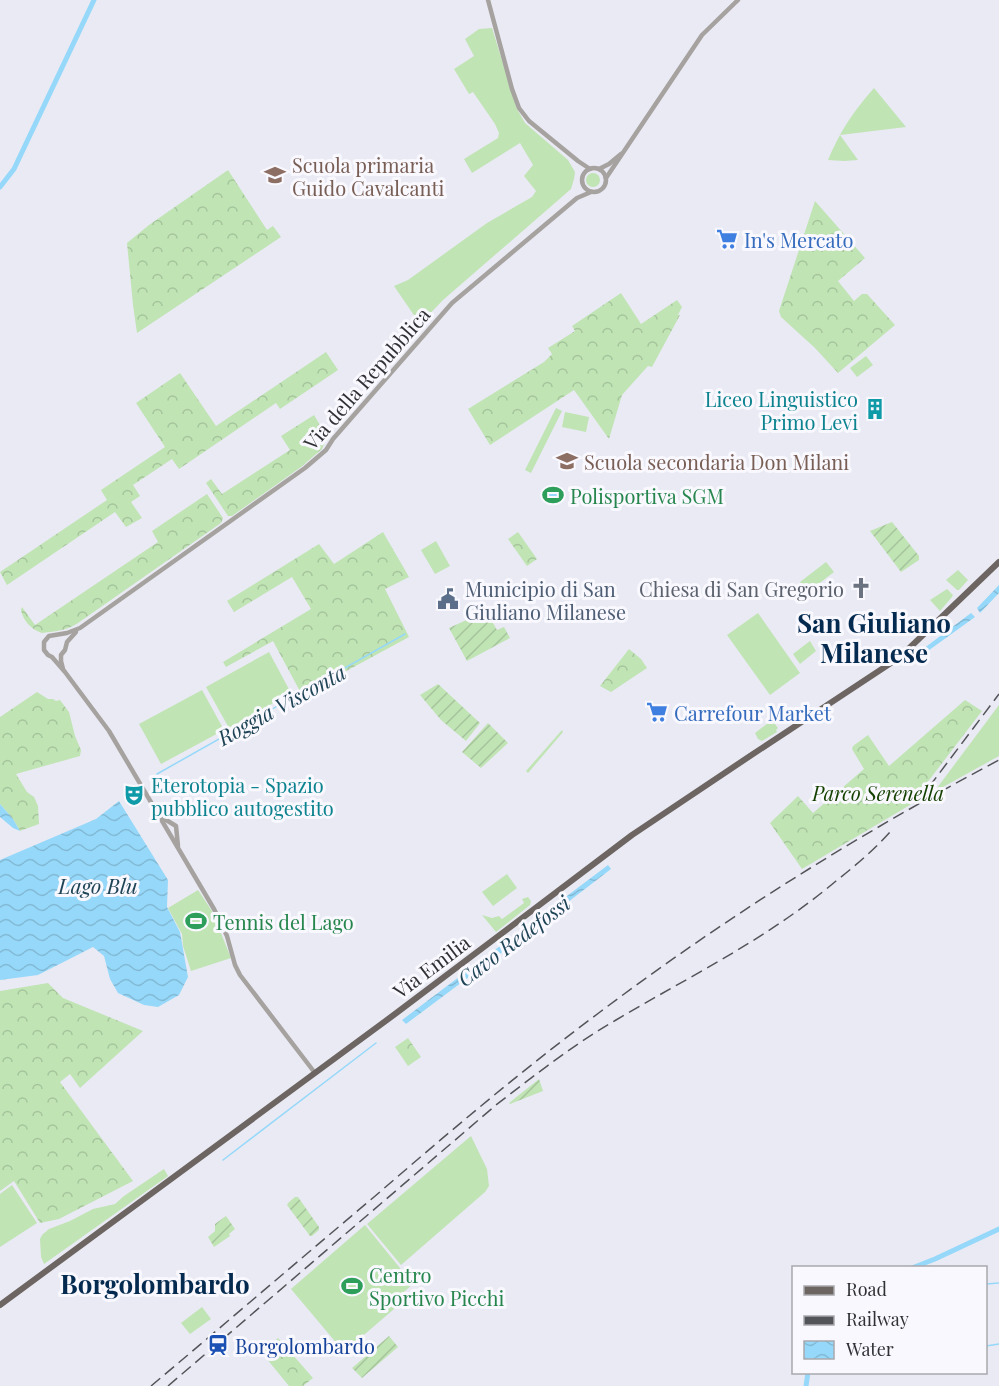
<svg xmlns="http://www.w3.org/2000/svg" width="999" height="1386" font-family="'Playfair Display',serif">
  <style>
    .grass { fill: #c0e4b4 }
    .forest { fill: url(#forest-crowns) }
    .garden { fill: url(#garden-furrows) }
    .water { fill: url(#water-waves) }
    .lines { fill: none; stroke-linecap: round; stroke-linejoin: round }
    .stream { stroke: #96d8f9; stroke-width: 1.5 }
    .canal { stroke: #96d8f9; stroke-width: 5 }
    .tertiary { stroke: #a6a2a0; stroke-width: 4.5 }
    .primary { stroke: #6d6562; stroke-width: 6 }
    .rail { stroke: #535459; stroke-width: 1.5; stroke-dasharray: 12 6; stroke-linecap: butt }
    .labels { text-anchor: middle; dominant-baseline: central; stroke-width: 6; stroke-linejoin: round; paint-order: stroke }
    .education-label { font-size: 20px; fill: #785e54; stroke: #f8f8fe; text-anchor: start }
    .shop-label { font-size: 20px; fill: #366cbe; stroke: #f8f8fe; text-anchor: start }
    .street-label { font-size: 20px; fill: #303134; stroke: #f8f8fe }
    .culture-label { font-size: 20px; fill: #0d838f; stroke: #f8f8fe; text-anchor: end }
    .leisure-label { font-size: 20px; fill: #27864d; stroke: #f8f8fe; text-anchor: start }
    .service-label { font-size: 20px; fill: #4e5e75; stroke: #f8f8fe; text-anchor: start }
    .worship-label { font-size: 20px; fill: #5b616d; stroke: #f8f8fe; text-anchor: end }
    .park-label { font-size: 20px; font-style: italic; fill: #154100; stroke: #f8f8fe }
    .transit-label { font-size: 20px; fill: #164399; stroke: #f8f8fe; text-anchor: start }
    .water-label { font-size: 21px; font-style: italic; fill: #1f4456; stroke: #f8f8fe }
    .district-label { font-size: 26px; font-weight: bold; fill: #042a4f; stroke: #f8f8fe }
  </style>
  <defs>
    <pattern id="forest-crowns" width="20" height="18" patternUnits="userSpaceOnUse" patternTransform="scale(1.5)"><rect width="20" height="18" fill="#c0e4b4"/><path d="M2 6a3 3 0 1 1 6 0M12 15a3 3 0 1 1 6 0" fill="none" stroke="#a5c49b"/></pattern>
    <pattern id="garden-furrows" width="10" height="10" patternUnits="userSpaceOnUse" patternTransform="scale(1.5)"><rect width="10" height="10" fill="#c0e4b4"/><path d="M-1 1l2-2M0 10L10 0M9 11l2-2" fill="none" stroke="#a5c49b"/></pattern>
    <pattern id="water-waves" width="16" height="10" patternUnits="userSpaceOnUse" patternTransform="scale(1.5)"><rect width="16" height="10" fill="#96d8f9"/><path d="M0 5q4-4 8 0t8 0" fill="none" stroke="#82bad6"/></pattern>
  </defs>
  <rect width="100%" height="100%" fill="#eaeaf4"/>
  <g class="grass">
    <path d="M492 28 517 109 525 123 568 160 575 172 574 179 571 189 443 300 420 324 394 286 408 280 487 223 532 197 536 191 524 176 533 165 520 143 472 173 464 159 498 138 499 133 495 124 473 92 469 94 454 69 474 56 465 39 479 29Z"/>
    <path d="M874 88 906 127 840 135 858 160 844 161 828 160C841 130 853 112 874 88Z"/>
    <circle cx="593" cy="180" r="7"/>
    <path d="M866 356 873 365 857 377 850 368Z"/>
    <path d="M556 408 562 411 531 473 525 470Z"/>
    <path d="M565 412 589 417 586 432 562 427Z"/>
    <path d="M436 541 450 566 435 574 421 550Z"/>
    <path d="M826 562 834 572 808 592 800 582Z"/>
    <path d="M958 570 968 580 959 590H957L946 580Z"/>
    <path d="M947 589 953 595 952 597 940 611 930 600Z"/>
    <path d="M758 613 800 673 770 695 727 635Z"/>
    <path d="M810 641 816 651 800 664 793 654Z"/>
    <path d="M269 652 291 693 229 728 206 687Z"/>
    <path d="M202 690 224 730 161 764 139 724Z"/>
    <path d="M999 705V756L934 792Z"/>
    <path d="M772 720 778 728 776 730 777 732 762 741 758 739 755 733Z"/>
    <path d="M562 730 563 732 528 773 526 771Z"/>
    <path d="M507 874 517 888 493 906 482 892Z"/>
    <path d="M198 890 212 911 231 958 191 971 183 946 182 934 168 908Z"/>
    <path d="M528 897 531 901 530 905 496 932 482 915 492 918 499 916 502 919 524 903 522 899Z"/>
    <path d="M471 1136 487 1169 489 1186 485 1192 401 1265 367 1224Z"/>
    <path d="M164 1169 168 1176 44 1264 41 1257 40 1239 42 1235 49 1229 70 1221 93 1209 115 1204 124 1196Z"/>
    <path d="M12 1185 37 1223 0 1247V1194Z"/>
    <path d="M365 1225 413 1284 398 1297 401 1303 344 1352 291 1289Z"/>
    <path d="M202 1307 211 1319 190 1334 181 1323Z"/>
  </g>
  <g class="forest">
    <path d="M228 170 267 230 273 226 281 237 137 333 133 305 127 243 149 225Z"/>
    <path d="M815 201 865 258 838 281 854 301 862 294H867L895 325 838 373 815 348 781 317 779 311Z"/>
    <path d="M621 293 641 324 677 300 682 307 678 315H680L652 367 648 366 622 395 609 439 574 390 490 445 468 409 544 362 552 354 548 348 575 331 572 326Z"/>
    <path d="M326 352 338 370 280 409 276 403 179 469 172 459 133 485 140 496 131 502 142 518 126 527 115 512 7 585 0 572 107 500 101 490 165 447 136 403 180 373 216 426Z"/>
    <path d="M314 415 323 430 325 436V442L322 449 301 467 232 516H228L206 483 211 479 222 494 290 450 281 436Z"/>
    <path d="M207 494 223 518 221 523 78 623C65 631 57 631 42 633 32 630 23 621 21 610L22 607 35 625 158 542 152 531Z"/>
    <path d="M383 532 409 577 385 589 409 637 302 695 273 641 226 667 223 662 311 609 292 577 234 612 227 601 319 544 334 564Z"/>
    <path d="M518 532 537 559 527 566 508 539Z"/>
    <path d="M629 649 641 659 647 668 611 692 600 686Z"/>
    <path d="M37 692 48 699H53L56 701 60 700 69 712 75 736 81 750 80 756 16 774 27 792 34 797 38 806 39 824 20 831 13 819 0 804V717Z"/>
    <path d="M965 700 982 711 910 805 802 869 770 823 798 796 813 813 864 769 852 749 853 746 868 735 889 766Z"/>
    <path d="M48 983 63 998 143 1031 80 1088 70 1074 60 1082 133 1181 59 1219 40 1223 14 1181 0 1191V991Z"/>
    <path d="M408 1038 421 1057 408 1066 395 1047Z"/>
    <path d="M278 1338 313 1378 303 1386H289L262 1353Z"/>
  </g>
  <g class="garden">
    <path d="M892 522 919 556V560L901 572 870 531Z"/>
    <path d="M486 611 497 630 504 627 510 638 467 661 449 628Z"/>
    <path d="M438 684 480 723 466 741 441 720 420 695Z"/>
    <path d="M488 723 508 743 481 768 462 752Z"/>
    <path d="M539 1079 543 1091 510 1104 509 1103Z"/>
    <path d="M295 1197H298L319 1227V1230L312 1236H310L287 1205 288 1203Z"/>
    <path d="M226 1216 235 1229 229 1234 230 1236 214 1247 208 1237 215 1231V1224Z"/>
    <path d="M389 1336 398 1347 362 1378 352 1368Z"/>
  </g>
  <g class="water">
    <path d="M545 487 564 492 561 502 542 498Z"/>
    <path d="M999 585V593L980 613 977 608Z"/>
    <path d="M971 613 975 617 914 661 911 658Z"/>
    <path d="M119 801 168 880 167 907 180 932 188 977 179 995 158 1007 144 1005 118 993 110 979 104 956 93 947 38 975 0 980V860L96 819Z"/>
    <path d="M0 804 13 819 20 831 13 828 0 817Z"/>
    <path d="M608 865 611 869 555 912 551 908Z"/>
    <path d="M544 913 548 918 406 1024 402 1020Z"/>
  </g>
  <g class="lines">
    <g class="stream">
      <path d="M157 774 405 634"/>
      <path d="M545 916 553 910"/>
      <path d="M223 1160 376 1043"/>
      <path d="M986 1284 999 1283"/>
      <path d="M986 1346 999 1344"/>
    </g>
    <g class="canal">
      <path d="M0 187 14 169 94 0"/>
      <path d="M912 1268 935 1259 999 1229"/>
      <path d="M806 1386 808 1372"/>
    </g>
    <g class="tertiary">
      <path d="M488 0 512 89 519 108 529 121 578 161 590 169"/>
      <circle cx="594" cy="180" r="12"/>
      <path d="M599 169 609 164 621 154"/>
      <path d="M606 178 702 35 738 0"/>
      <path d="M63 669 61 661V655L65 650 67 642 76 632"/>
      <path d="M158 815 176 826 178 846"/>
      <path d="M315 1073 240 975 235 965 227 936 214 909 109 731 65 672 52 657 48 655 44 650V642L49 636 67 633 80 628 305 468 326 450 333 439 452 303 577 198 591 192"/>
    </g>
    <path class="primary" d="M0 1305 395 1014 632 835 750 756 900 657 999 562"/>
    <g class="rail">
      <path d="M929 787 999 694"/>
      <path d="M151 1386C226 1323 299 1260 374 1197 448 1133 522 1070 600 1012 726 917 859 834 999 760"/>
      <path d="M168 1386 496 1105C535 1075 573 1045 616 1020 692 975 767 939 836 881 855 866 874 850 890 832"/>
    </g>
  </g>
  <defs>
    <symbol id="school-bare" viewBox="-9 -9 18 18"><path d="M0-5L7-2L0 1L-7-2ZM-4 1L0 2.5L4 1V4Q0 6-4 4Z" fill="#8d6e63" stroke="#f8f8fe" stroke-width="2.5" paint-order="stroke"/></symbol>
    <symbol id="supermarket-bare" viewBox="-9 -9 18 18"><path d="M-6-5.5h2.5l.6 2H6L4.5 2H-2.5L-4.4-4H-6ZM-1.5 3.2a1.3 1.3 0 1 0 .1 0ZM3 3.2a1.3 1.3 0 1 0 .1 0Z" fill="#3f7fe0" stroke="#f8f8fe" stroke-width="2.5" paint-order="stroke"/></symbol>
    <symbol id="building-bare" viewBox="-9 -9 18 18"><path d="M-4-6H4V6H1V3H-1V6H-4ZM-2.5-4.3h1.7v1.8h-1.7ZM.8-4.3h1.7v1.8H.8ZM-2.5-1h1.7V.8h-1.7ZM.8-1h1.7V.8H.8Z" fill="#0f9aa8" stroke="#f8f8fe" stroke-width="2.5" paint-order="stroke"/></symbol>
    <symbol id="stadium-bare" viewBox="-9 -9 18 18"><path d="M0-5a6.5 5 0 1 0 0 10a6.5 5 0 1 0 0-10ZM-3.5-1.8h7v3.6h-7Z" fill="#2e9e5b" stroke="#f8f8fe" stroke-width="2.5" paint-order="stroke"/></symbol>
    <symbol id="church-bare" viewBox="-9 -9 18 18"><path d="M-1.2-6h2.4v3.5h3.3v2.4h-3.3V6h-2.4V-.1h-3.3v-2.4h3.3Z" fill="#6b7280" stroke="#f8f8fe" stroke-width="2.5" paint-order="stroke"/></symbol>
    <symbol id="civic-bare" viewBox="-9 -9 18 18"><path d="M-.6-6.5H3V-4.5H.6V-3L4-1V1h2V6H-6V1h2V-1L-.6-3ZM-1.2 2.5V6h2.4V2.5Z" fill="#5c6f8a" stroke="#f8f8fe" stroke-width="2.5" paint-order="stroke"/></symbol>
    <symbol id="theatre-bare" viewBox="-9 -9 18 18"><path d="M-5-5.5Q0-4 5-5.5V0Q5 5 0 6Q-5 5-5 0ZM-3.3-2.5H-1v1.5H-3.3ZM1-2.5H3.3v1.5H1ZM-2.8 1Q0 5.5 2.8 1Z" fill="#0f9aa8" stroke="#f8f8fe" stroke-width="2.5" paint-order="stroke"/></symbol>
    <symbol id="station-bare" viewBox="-9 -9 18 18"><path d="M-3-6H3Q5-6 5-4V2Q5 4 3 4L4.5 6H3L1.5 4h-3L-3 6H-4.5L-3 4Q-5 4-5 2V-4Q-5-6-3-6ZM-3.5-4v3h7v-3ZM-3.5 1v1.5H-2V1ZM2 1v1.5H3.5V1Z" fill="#1a4fb4" stroke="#f8f8fe" stroke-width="2.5" paint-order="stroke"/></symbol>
  </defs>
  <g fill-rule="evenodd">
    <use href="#school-bare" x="260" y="160" width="30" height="30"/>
    <use href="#supermarket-bare" x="712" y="224" width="30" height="30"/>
    <use href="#building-bare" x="860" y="394" width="30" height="30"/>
    <use href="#school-bare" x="552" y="446" width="30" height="30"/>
    <use href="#stadium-bare" x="538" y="480" width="30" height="30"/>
    <use href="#church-bare" x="846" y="573" width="30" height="30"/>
    <use href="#civic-bare" x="433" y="584" width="30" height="30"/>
    <use href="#supermarket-bare" x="642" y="697" width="30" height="30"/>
    <use href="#theatre-bare" x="119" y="780" width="30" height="30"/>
    <use href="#stadium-bare" x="181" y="906" width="30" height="30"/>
    <use href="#stadium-bare" x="337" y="1271" width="30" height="30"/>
    <use href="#station-bare" x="203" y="1330" width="30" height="30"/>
  </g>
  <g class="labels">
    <g class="education-label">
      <text x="292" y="164">Scuola primaria<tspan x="292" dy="23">Guido Cavalcanti</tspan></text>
      <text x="584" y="461">Scuola secondaria Don Milani</text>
    </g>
    <g class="shop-label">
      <text x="744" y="239">In's Mercato</text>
      <text x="674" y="712">Carrefour Market</text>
    </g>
    <g class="street-label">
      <text transform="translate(366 378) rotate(-49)">Via della Repubblica</text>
      <text transform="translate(431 966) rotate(-37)">Via Emilia</text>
    </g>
    <g class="culture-label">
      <text x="858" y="398">Liceo Linguistico<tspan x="858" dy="23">Primo Levi</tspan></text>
      <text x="151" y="784" text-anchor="start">Eterotopia - Spazio<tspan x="151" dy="23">pubblico autogestito</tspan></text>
    </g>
    <g class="leisure-label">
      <text x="570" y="495">Polisportiva SGM</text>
      <text x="213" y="921">Tennis del Lago</text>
      <text x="369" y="1274">Centro<tspan x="369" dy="23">Sportivo Picchi</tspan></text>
    </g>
    <g class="service-label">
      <text x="465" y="588">Municipio di San<tspan x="465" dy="23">Giuliano Milanese</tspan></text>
    </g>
    <g class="worship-label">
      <text x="844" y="588">Chiesa di San Gregorio</text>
    </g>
    <g class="park-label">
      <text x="878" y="792">Parco Serenella</text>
    </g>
    <g class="transit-label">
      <text x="235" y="1345">Borgolombardo</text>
    </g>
    <g class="water-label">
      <text transform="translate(281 704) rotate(-29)">Roggia Visconta</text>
      <text x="98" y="885">Lago Blu</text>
      <text transform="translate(513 940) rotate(-37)">Cavo Redefossi</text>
    </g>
    <g class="district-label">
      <text x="874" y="622">San Giuliano<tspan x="874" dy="30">Milanese</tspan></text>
      <text x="155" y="1283">Borgolombardo</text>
    </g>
  </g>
  <rect x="792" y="1266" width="195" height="108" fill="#f8f8fe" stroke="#a8a8ad" stroke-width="1.5"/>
  <rect x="804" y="1286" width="30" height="9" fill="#6d6562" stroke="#a8a8ad" stroke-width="1.5"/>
  <text x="846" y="1296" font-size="18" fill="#303134">Road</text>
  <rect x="804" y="1316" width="30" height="9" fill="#535459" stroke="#a8a8ad" stroke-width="1.5"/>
  <text x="846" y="1326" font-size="18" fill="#303134">Railway</text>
  <rect x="804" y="1341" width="30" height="18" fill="url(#water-waves)" stroke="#a8a8ad" stroke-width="1.5"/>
  <text x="846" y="1356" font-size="18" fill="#303134">Water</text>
</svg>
